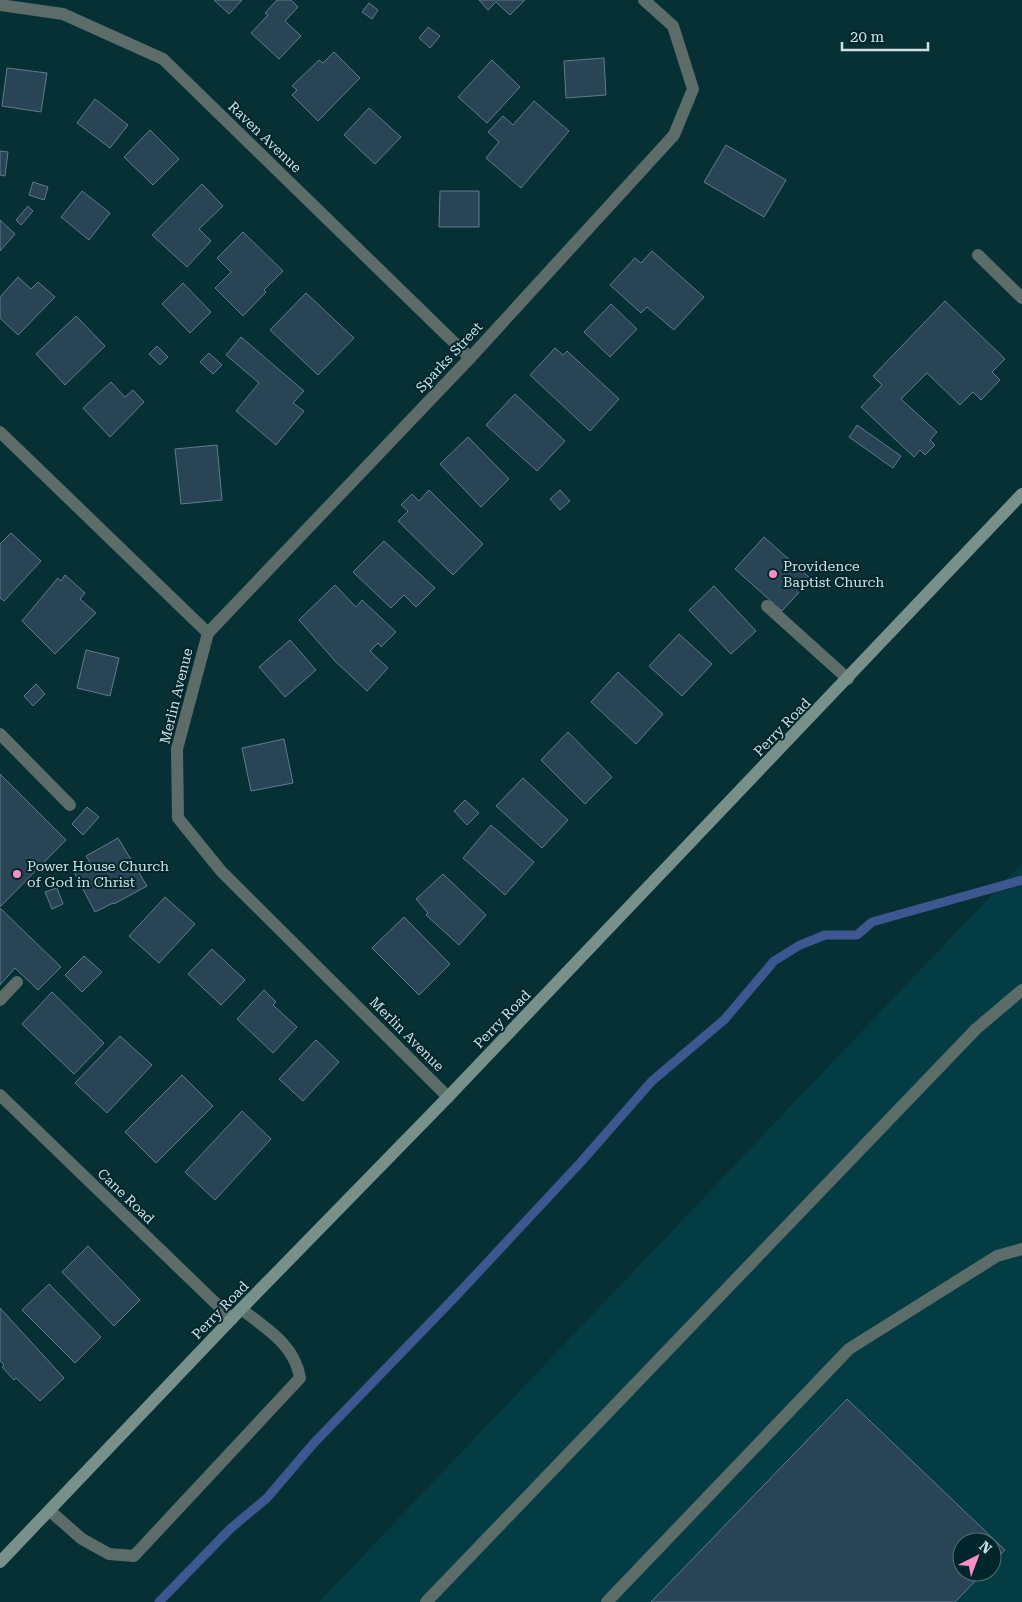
<svg xmlns="http://www.w3.org/2000/svg" width="1022" height="1602" font-family="'Roboto Serif',serif">
  <style>
    .built { fill: #043c43; fill-rule: evenodd }
    .lines { fill: none; stroke-linecap: round; stroke-linejoin: round }
    .stream { stroke: #3d5890; stroke-width: 9 }
    .building { fill: #284455; stroke: #5f7c8e }
    .service { stroke: #5c6c68; stroke-width: 12 }
    .minor { stroke: #5c6c68; stroke-width: 12 }
    .secondary { stroke: #77908a; stroke-width: 12 }
    .poi-dot { fill: #fa8fc6; stroke: #00262b; stroke-width: 2 }
    .labels { text-anchor: middle; dominant-baseline: central; stroke-width: 4; stroke-linejoin: round; paint-order: stroke }
    .street-label { font-size: 14px; fill: #cde1e4; stroke: #00262b }
    .poi-label { font-size: 14px; fill: #cde1e4; stroke: #00262b; text-anchor: start }
  </style>
  <rect width="100%" height="100%" fill="#073035"/>
  <path class="built" d="M1022 863V1602H319ZM962 1542H992V1572H962Z"/>
  <g class="lines">
    <path class="stream" d="M159 1602 230 1529 267 1498 313 1444 456 1296 581 1162 652 1081 725 1019 774 961 800 945 825 935H857L872 922 1022 880"/>
  </g>
  <g class="building">
    <path d="M214 0H242L229 14Z"/>
    <path d="M277 0H291L298 7 285 21 301 36 279 59 251 33 268 15 265 13Z"/>
    <path d="M479 0H525L510 15 496 2 488 10Z"/>
    <path d="M369 3 378 10 372 19 362 12Z"/>
    <path d="M428 27 440 36 430 48 419 38Z"/>
    <path d="M334 52 360 78 318 121 292 95 297 90 292 86 319 60 323 63Z"/>
    <path d="M604 58 606 95 566 98 564 61Z"/>
    <path d="M492 60 520 87 487 123 458 97Z"/>
    <path d="M7 68 47 73 41 112 2 106Z"/>
    <path d="M95 99 128 125 110 148 77 123Z"/>
    <path d="M534 101 569 131 521 188 486 158 499 142 488 132 503 116 513 125Z"/>
    <path d="M369 108 401 137 375 164 344 135Z"/>
    <path d="M150 130 179 159 153 185 124 157Z"/>
    <path d="M726 145 786 180 764 217 704 182Z"/>
    <path d="M0 151 8 152 5 176 0 175Z"/>
    <path d="M33 182 48 187 44 200 29 195Z"/>
    <path d="M202 184 223 206 199 229 211 241 187 267 152 235Z"/>
    <path d="M82 191 110 213 89 240 61 217Z"/>
    <path d="M440 191H479V227H439Z"/>
    <path d="M28 206 33 211 21 225 16 220Z"/>
    <path d="M0 220 15 234 0 251Z"/>
    <path d="M243 232 283 271 264 290 266 292 243 316 215 288 231 272 217 258Z"/>
    <path d="M652 251 704 297 674 330 647 307 641 313 610 285 635 258 641 263Z"/>
    <path d="M18 277 31 289 38 282 55 297 18 335 0 318V297Z"/>
    <path d="M183 283 211 312 190 333 162 304Z"/>
    <path d="M306 293 354 338 318 375 270 330Z"/>
    <path d="M945 301 1005 359 992 372 1000 380 981 400 973 392 960 405 927 373 901 399 937 432 930 440 935 445 925 455 920 450 914 457 861 407 882 385 873 376Z"/>
    <path d="M611 304 637 329 610 357 584 332Z"/>
    <path d="M76 316 105 346 65 385 36 354Z"/>
    <path d="M241 337 304 391 293 403 304 411 276 445 236 411 259 383 226 355Z"/>
    <path d="M157 346 168 357 160 365 149 354Z"/>
    <path d="M555 348 563 355 567 351 619 399 590 431 530 375Z"/>
    <path d="M209 353 222 365 213 374 200 362Z"/>
    <path d="M111 382 125 397 133 390 144 402 110 437 83 408Z"/>
    <path d="M515 394 565 441 537 471 486 425Z"/>
    <path d="M857 425 901 456 893 468 849 437Z"/>
    <path d="M468 437 509 479 481 507 440 464Z"/>
    <path d="M217 445 222 500 181 504 175 449Z"/>
    <path d="M429 490 483 544 453 575 398 521 408 511 401 505 412 494 419 501Z"/>
    <path d="M560 490 570 501 560 510 550 499Z"/>
    <path d="M11 533 41 561 4 601 0 598V544Z"/>
    <path d="M764 537 811 579 782 611 735 569Z"/>
    <path d="M384 541 435 588 416 607 404 595 391 608 353 572Z"/>
    <path d="M65 575 85 593 80 599 96 613 55 654 22 621 58 578 61 581Z"/>
    <path d="M335 585 356 607 362 600 396 632 381 647 378 643 370 651 388 668 367 691 335 661 299 620Z"/>
    <path d="M714 586 756 631 731 654 689 610Z"/>
    <path d="M679 634 712 664 682 696 649 666Z"/>
    <path d="M290 640 316 670 285 697 259 667Z"/>
    <path d="M86 650 119 658 110 696 77 688Z"/>
    <path d="M618 672 663 714 636 744 591 702Z"/>
    <path d="M36 684 45 694 33 706 24 696Z"/>
    <path d="M568 732 612 777 585 804 541 760Z"/>
    <path d="M284 739 293 783 251 791 242 748Z"/>
    <path d="M0 774 66 840 0 907Z"/>
    <path d="M523 778 568 820 542 848 496 806Z"/>
    <path d="M465 800 479 813 467 825 454 811Z"/>
    <path d="M87 807 99 817 83 835 72 824Z"/>
    <path d="M491 825 534 862 505 895 463 858Z"/>
    <path d="M118 838 147 886 114 904 113 903 95 912 74 872 91 864 86 856Z"/>
    <path d="M443 874 486 915 459 945 426 915 428 913 416 899Z"/>
    <path d="M57 888 63 904 52 909 45 892Z"/>
    <path d="M165 897 195 924 159 963 129 936Z"/>
    <path d="M0 908 61 967 38 990 15 968 0 985Z"/>
    <path d="M404 917 450 964 419 995 372 948Z"/>
    <path d="M212 949 245 980 221 1005 188 974Z"/>
    <path d="M84 956 102 972 82 992 65 975Z"/>
    <path d="M264 990 276 1002 273 1005 297 1027 273 1053 237 1019Z"/>
    <path d="M52 992 104 1043 74 1074 22 1024Z"/>
    <path d="M120 1036 152 1065 107 1113 75 1083Z"/>
    <path d="M316 1040 339 1062 303 1101 279 1079Z"/>
    <path d="M182 1075 213 1106 156 1163 125 1132Z"/>
    <path d="M242 1111 271 1139 215 1200 185 1172Z"/>
    <path d="M88 1246 140 1300 114 1326 62 1272Z"/>
    <path d="M49 1284 101 1337 75 1363 22 1310Z"/>
    <path d="M0 1308 64 1378 40 1401 16 1378 14 1380 2 1367 4 1365 0 1361Z"/>
    <path d="M847 1399 1005 1550 992 1563V1542H962V1572H984L955 1602H651Z"/>
  </g>
  <g class="lines">
    <g class="service">
      <path d="M978 255 1022 298"/>
      <path d="M767 606 848 679"/>
      <path d="M0 734 70 805"/>
      <path d="M0 1000 17 982"/>
      <path d="M50 1511 82 1539 109 1554 134 1556 300 1378C295 1345 266 1328 241 1309"/>
      <path d="M426 1602 976 1029 1022 990"/>
      <path d="M607 1602 849 1349 997 1256 1022 1249"/>
    </g>
    <g class="minor">
      <path d="M0 5 63 14 163 59 470 358"/>
      <path d="M0 432 208 633 177 749 178 818 221 871 448 1097"/>
      <path d="M208 633 470 358 674 135 693 89 673 26 644 0"/>
      <path d="M0 1095 232 1319"/>
    </g>
    <path class="secondary" d="M0 1562 241 1309 448 1097 1022 494"/>
  </g>
  <g class="poi-dot">
    <circle cx="773" cy="574" r="5"/>
    <circle cx="17" cy="874" r="5"/>
  </g>
  <g class="labels">
    <g class="street-label">
      <text transform="translate(265 137) rotate(44)">Raven Avenue</text>
      <text transform="translate(449 357) rotate(-47)">Sparks Street</text>
      <text transform="translate(176 696) rotate(-76)">Merlin Avenue</text>
      <text transform="translate(782 727) rotate(-46)">Perry Road</text>
      <text transform="translate(502 1019) rotate(-46)">Perry Road</text>
      <text transform="translate(407 1034) rotate(45)">Merlin Avenue</text>
      <text transform="translate(126 1196) rotate(44)">Cane Road</text>
      <text transform="translate(220 1310) rotate(-46)">Perry Road</text>
    </g>
    <g class="poi-label">
      <text x="783" y="566">Providence<tspan x="783" dy="16">Baptist Church</tspan></text>
      <text x="27" y="866">Power House Church<tspan x="27" dy="16">of God in Christ</tspan></text>
    </g>
  </g>
  <g transform="translate(977 1557) rotate(42)"><circle r="24" fill="#00262b" stroke="#527175"/>
  <path d="M0-4L9 19L0 12L-9 19Z" fill="#fa8fc6"/>
  <text y="-8" font-size="14" font-weight="bold" text-anchor="middle" fill="#cde1e4">N</text>
  </g>
  <path d="M842 42v8h86v-8" fill="none" stroke="#cde1e4" stroke-width="2.5"/>
  <text x="850" y="42" font-size="15" fill="#cde1e4" stroke="#00262b" stroke-width="4" paint-order="stroke">20 m</text>
</svg>
